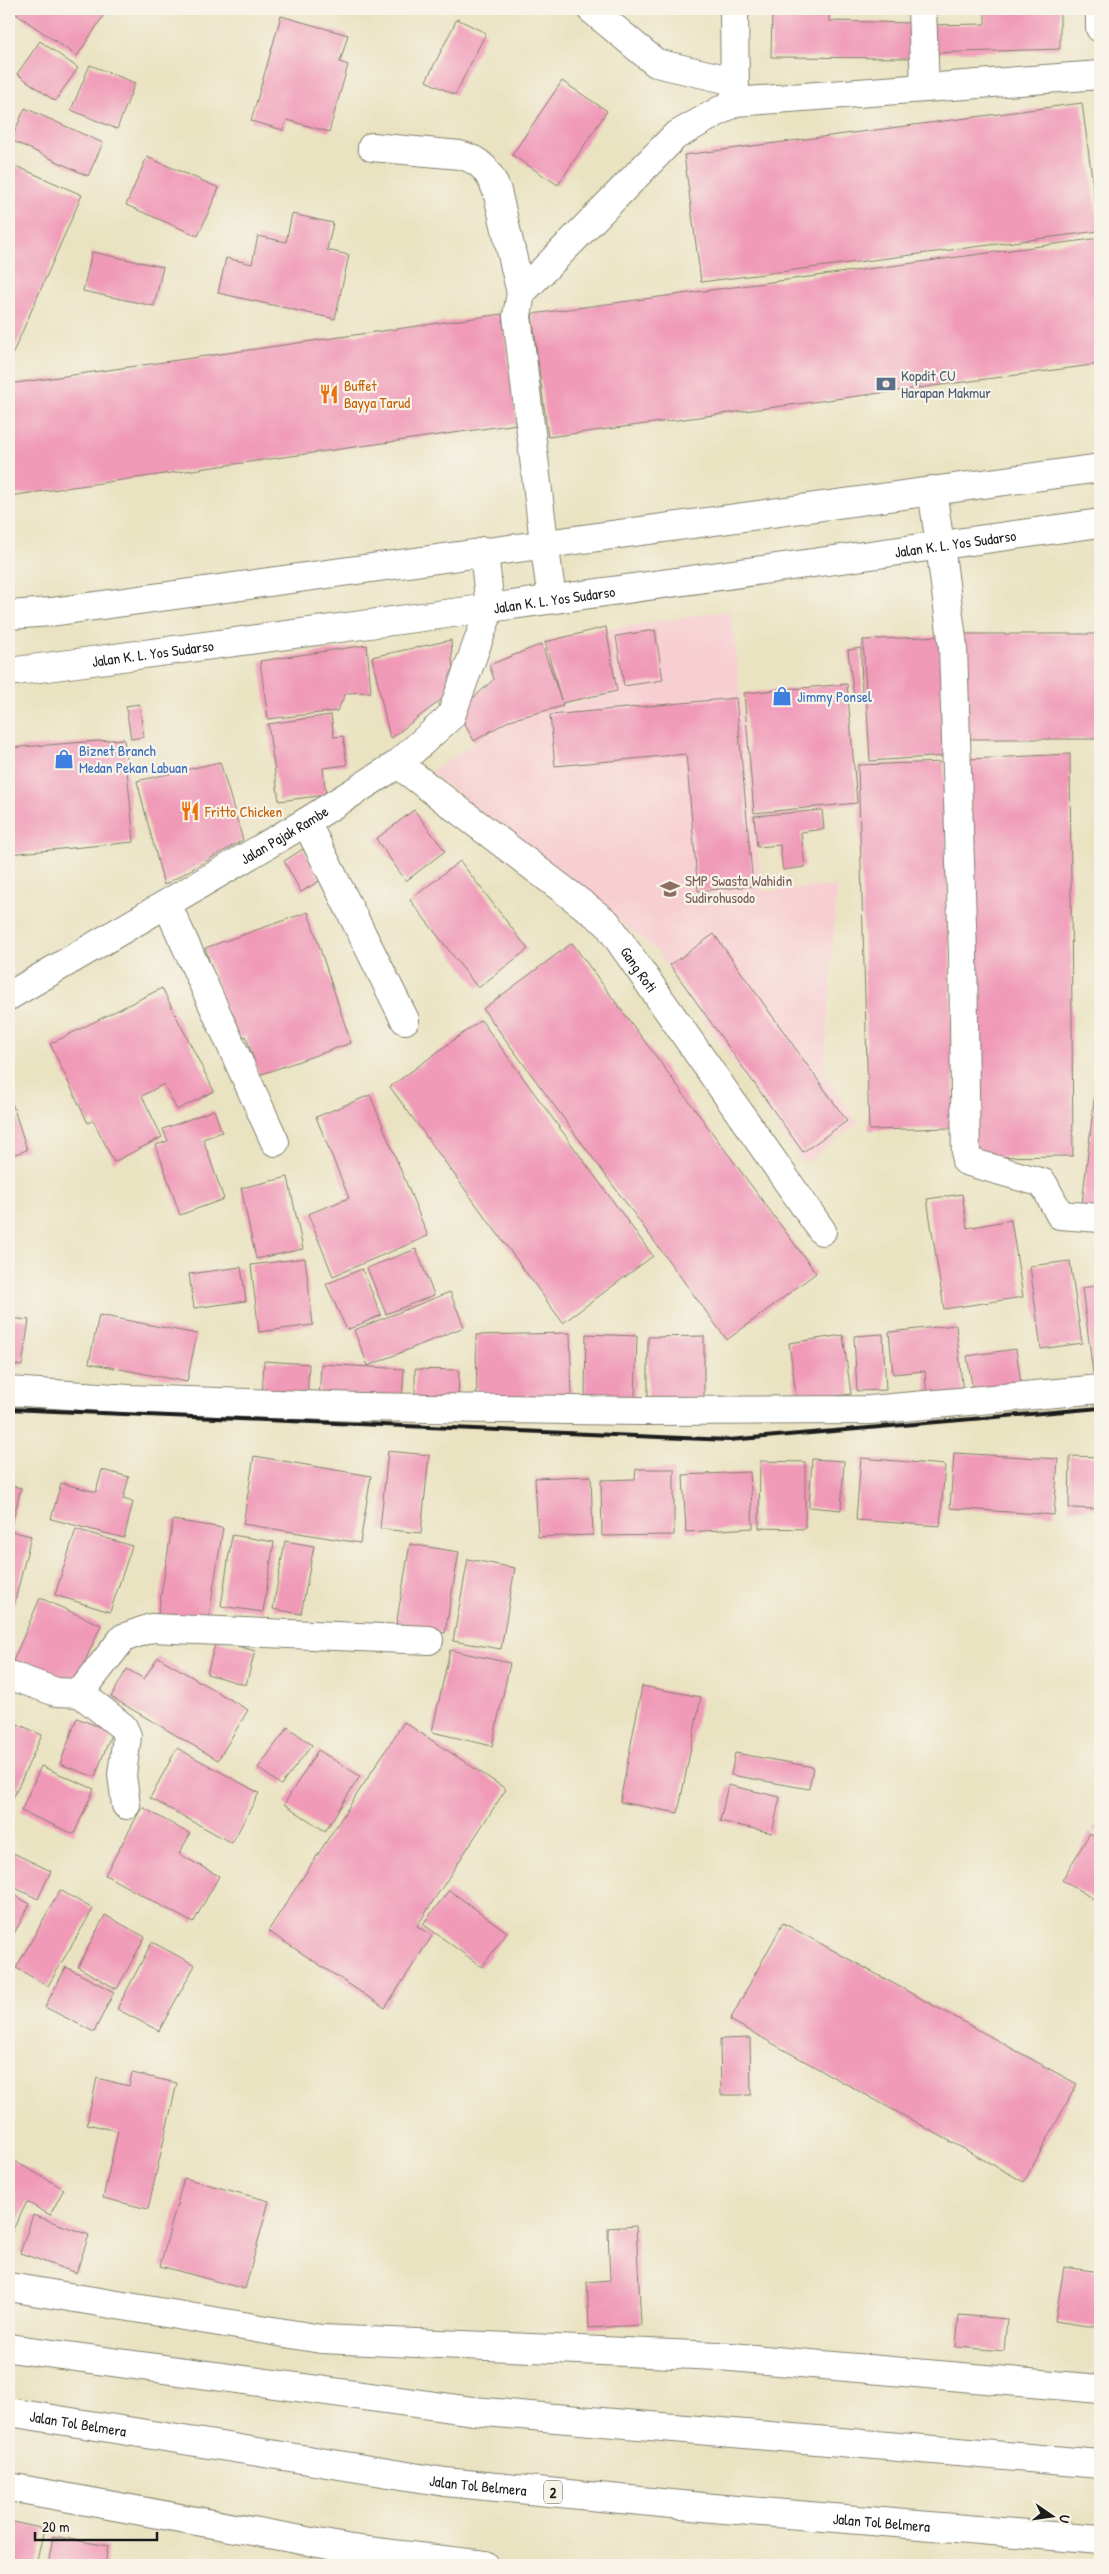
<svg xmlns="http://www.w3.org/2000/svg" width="1109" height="2574" font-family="'Patrick Hand',sans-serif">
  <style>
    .built { fill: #f7cfd3 }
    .building { fill: #f09ab8 }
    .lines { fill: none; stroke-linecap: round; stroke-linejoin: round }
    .minor-casing { stroke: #83806f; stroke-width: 30 }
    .tertiary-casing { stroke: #83806f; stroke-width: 30 }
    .trunk-casing { stroke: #83806f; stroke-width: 30 }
    .motorway-casing { stroke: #83806f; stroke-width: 30 }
    .minor { stroke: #fff; stroke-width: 28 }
    .tertiary { stroke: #fff; stroke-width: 28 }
    .trunk { stroke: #fff; stroke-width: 28 }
    .motorway { stroke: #fff; stroke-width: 28 }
    .rail { stroke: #1c1c1c; stroke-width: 4 }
    .labels { text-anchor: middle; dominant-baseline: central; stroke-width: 4.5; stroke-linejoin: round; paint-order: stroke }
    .shield { fill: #f7f3e8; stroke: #5e5c59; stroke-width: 1 }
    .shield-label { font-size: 14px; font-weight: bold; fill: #1c1c1c }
    .service-label { font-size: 15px; fill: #4e5e75; stroke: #f7f3e8; text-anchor: start }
    .food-label { font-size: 15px; fill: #c56008; stroke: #f7f3e8; text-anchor: start }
    .street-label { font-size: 15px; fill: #1c1c1c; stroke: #f7f3e8 }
    .shop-label { font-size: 15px; fill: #366cbe; stroke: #f7f3e8; text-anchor: start }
    .education-label { font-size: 15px; fill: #785e54; stroke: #f7f3e8; text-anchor: start }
  </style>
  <rect width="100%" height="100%" fill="#f7f3e8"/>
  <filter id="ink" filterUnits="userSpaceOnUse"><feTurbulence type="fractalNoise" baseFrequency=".02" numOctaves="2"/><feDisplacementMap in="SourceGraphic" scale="10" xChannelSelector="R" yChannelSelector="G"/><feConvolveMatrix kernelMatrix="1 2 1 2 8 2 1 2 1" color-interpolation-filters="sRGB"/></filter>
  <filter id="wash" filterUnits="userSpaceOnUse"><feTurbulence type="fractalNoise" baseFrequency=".0096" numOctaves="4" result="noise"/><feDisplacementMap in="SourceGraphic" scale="20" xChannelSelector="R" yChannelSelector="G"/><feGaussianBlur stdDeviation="1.12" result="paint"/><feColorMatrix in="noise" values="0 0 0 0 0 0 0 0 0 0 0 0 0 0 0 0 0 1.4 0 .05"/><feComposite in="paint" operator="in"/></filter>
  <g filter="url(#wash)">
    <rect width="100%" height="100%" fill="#eae3c2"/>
    <path class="built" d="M731 610 762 891 837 886 824 1073 858 1123 804 1164 656 950 430 772 509 721 618 692 608 629Z"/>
    <g id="blocks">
      <g class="building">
        <path d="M9 9H108L77 56Z"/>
        <path d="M772 9H829V21L913 23 912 58 771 57Z"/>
        <path d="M985 9H1060V49L930 53V25L985 24Z"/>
        <path d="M281 16 348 35 340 62 348 65 329 132 287 120 283 130 251 121Z"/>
        <path d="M457 19 486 33 455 95 426 81Z"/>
        <path d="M40 41 78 68 55 101 17 74Z"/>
        <path d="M90 65 135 83 117 129 71 110Z"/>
        <path d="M562 81 607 111 558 185 512 155Z"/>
        <path d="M1082 103 1099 231 701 282 684 155Z"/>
        <path d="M25 108 103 143 88 176 11 140Z"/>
        <path d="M147 157 219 188 198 236 126 205Z"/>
        <path d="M9 163 82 195 12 355 9 353Z"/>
        <path d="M292 214 333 223 327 250 349 255 335 319 218 293 226 258 252 264 258 236 286 242Z"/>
        <path d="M1100 238V364L548 437 532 314Z"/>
        <path d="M92 252 163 267 154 306 83 291Z"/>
        <path d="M502 314 517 424 9 496V384Z"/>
        <path d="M606 627 617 691 562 703 563 706 510 720 474 741 458 712 494 679 489 665 542 644 561 700 545 642Z"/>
        <path d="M655 630 663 680 624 686 616 636Z"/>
        <rect x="964" y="634" width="136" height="105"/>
        <path d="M939 636 946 756 870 761 863 640Z"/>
        <path d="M451 640 454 690 390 739 372 657Z"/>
        <path d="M367 645 371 692 346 693 337 711 268 719 260 661Z"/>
        <path d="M861 648 862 697 854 698 848 650Z"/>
        <path d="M847 684 857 803 754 813 744 693Z"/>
        <path d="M736 698 753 886 698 891 686 754 555 766 550 715Z"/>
        <path d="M139 704 144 737 131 739 126 706Z"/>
        <path d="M331 715 334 737 343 736 347 765 323 768 326 795 279 801 268 724Z"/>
        <path d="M124 739 134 842 9 854V748Z"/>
        <path d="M1070 754 1073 1156 973 1157 970 759Z"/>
        <path d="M220 762 243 840 164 885 137 781Z"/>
        <path d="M944 762 955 1128 869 1130 858 765Z"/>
        <path d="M414 810 445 851 406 881 376 839Z"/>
        <path d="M822 810 824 829 801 832 805 867 783 870 780 845 757 847 754 816Z"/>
        <path d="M303 849 321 880 301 892 284 861Z"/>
        <path d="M460 861 528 949 478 988 410 900Z"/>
        <path d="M308 912 351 1043 259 1075 246 1036 235 1039 205 948Z"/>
        <path d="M714 934 847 1121 803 1152 670 965Z"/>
        <path d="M572 943 816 1273 727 1340 483 1009Z"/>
        <path d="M162 988 214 1091 177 1110 164 1084 142 1096 162 1137 114 1162 93 1120 88 1123 50 1044Z"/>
        <path d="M481 1020 653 1256 563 1323 390 1087Z"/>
        <path d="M1099 1058 1100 1059V1213L1081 1212Z"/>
        <path d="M9 1093 27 1150 9 1156Z"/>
        <path d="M370 1095 428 1236 333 1276 308 1214 349 1198 316 1117Z"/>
        <path d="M214 1110 222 1132 203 1139 224 1199 180 1215 156 1145 168 1141 163 1129Z"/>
        <path d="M288 1177 303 1249 256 1259 241 1188Z"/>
        <path d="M962 1194 967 1228 1011 1220 1023 1297 944 1309 927 1199Z"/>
        <path d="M416 1249 434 1295 386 1314 367 1268Z"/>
        <path d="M305 1258 313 1325 259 1332 251 1265Z"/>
        <path d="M1070 1261 1082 1343 1041 1349 1030 1266Z"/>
        <path d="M241 1267 246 1301 194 1308 189 1274Z"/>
        <path d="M362 1269 381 1315 347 1330 326 1284Z"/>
        <path d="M1100 1285V1372L1093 1373 1082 1288Z"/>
        <path d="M450 1292 464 1327 368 1366 354 1330Z"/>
        <path d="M99 1315 197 1334 187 1382 89 1363Z"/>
        <path d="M9 1318 29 1320 22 1366 9 1364Z"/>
        <path d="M956 1325 963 1394 927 1398 925 1371 893 1374 889 1332Z"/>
        <path d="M570 1333 572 1399 477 1402 476 1335Z"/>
        <path d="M586 1334 637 1336 635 1398 585 1396Z"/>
        <path d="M883 1334 886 1390 857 1391 854 1336Z"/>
        <path d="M843 1335 851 1394 797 1402 789 1343Z"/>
        <path d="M704 1336V1399L648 1400V1337Z"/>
        <path d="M1016 1349 1021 1383 973 1391 967 1356Z"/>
        <path d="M264 1361 309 1364 307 1401 262 1398Z"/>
        <path d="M321 1364 404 1369 402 1404 319 1400Z"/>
        <path d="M415 1369 459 1370 458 1404 415 1403Z"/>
        <path d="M388 1451 429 1455 421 1533 380 1529Z"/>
        <path d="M954 1453 1058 1459 1054 1515 950 1508Z"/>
        <path d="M254 1456 371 1476 360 1543 243 1524Z"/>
        <path d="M1070 1456 1100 1457V1509L1069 1508Z"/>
        <path d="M861 1458 945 1465 940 1526 856 1520Z"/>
        <path d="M812 1459 844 1461 841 1510 809 1507Z"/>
        <path d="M760 1461 805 1462V1529L759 1528Z"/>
        <path d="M636 1469H674V1535L602 1536 601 1480 635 1479Z"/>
        <path d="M102 1470 129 1477 123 1499 133 1502 124 1538 51 1519 61 1483 96 1492Z"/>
        <path d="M750 1472 753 1528 686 1532 683 1475Z"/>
        <path d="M591 1476 593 1535 538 1537 535 1478Z"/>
        <path d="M9 1485 21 1488 10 1531 31 1536 14 1605 9 1603Z"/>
        <path d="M173 1520 223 1528 208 1622 158 1614Z"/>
        <path d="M76 1529 132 1546 110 1612 55 1595Z"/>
        <path d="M232 1535 274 1542 263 1612 221 1606Z"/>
        <path d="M285 1541 314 1546 301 1614 273 1609Z"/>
        <path d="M410 1544 459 1552 445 1633 396 1625Z"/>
        <path d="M468 1559 515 1568 501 1649 453 1641Z"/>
        <path d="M40 1598 101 1625 74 1687 13 1661Z"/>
        <path d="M216 1640 255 1651 246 1685 207 1674Z"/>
        <path d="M450 1650 510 1663 492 1746 432 1732Z"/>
        <path d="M158 1657 248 1710 218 1760 111 1697 127 1669 144 1679Z"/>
        <path d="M642 1686 701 1697 678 1813 620 1802Z"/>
        <path d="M77 1718 112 1732 95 1777 60 1764Z"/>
        <path d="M9 1720 42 1735 9 1807Z"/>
        <path d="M404 1722 506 1789 417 1926 432 1936 385 2008 268 1931Z"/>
        <path d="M288 1727 312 1745 281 1785 258 1768Z"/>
        <path d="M177 1748 259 1793 232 1843 150 1798Z"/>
        <path d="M318 1750 360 1776 325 1831 284 1804Z"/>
        <path d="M735 1753 813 1767 809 1789 731 1775Z"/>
        <path d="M41 1766 94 1789 74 1834 21 1811Z"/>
        <path d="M728 1785 780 1797 772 1833 720 1821Z"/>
        <path d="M142 1807 190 1834 179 1854 219 1876 193 1923 105 1875Z"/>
        <path d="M1100 1820V1833L1094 1830Z"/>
        <path d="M1090 1833 1100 1839V1903L1062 1880Z"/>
        <path d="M9 1851 51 1871 38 1899 9 1885Z"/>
        <path d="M60 1890 93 1909 48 1986 16 1968Z"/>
        <path d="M449 1890 507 1932 482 1967 423 1924Z"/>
        <path d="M9 1892 30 1904 9 1943Z"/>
        <path d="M105 1915 145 1937 117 1989 78 1967Z"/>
        <path d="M783 1923 1077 2084 1024 2182 730 2020Z"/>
        <path d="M152 1942 195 1965 159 2031 117 2009Z"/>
        <path d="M66 1967 114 1992 94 2032 45 2007Z"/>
        <path d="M750 2038 751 2095H721L720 2039Z"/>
        <path d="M132 2073 177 2083 148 2209 103 2198 118 2131 87 2124 97 2078 129 2086Z"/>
        <path d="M9 2158 64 2189 50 2215 27 2202 9 2237Z"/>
        <path d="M184 2178 269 2201 245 2289 160 2266Z"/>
        <path d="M33 2215 89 2235 76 2273 20 2253Z"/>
        <path d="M636 2226 641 2325 589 2328 587 2282 610 2280 608 2228Z"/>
        <path d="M1064 2267 1100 2272V2328L1055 2321Z"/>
        <path d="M959 2315 1007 2319 1004 2351 956 2347Z"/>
        <path d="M9 2521 44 2529 36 2565H9Z"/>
        <path d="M53 2536 108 2546 105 2565H48Z"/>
      </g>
    </g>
  </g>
  <g filter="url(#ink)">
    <use href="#blocks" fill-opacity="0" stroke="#83806f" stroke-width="1"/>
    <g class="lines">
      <defs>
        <g id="minor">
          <path d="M591 9 656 63 734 81"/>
          <path d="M734 9 735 97"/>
          <path d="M922 9 925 88"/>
          <path d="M1100 9V28"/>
          <path d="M372 147 460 155C481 160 489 171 497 191L521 293"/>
          <path d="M544 542 517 316 521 293 675 136 735 102 1100 75"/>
          <path d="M940 545 953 647 963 954 966 1161 1043 1183 1060 1215 1100 1218"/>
          <path id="s1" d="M398 764 607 923 822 1231"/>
          <path d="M306 822 405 1020"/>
          <path d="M167 904 275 1142"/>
          <path id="s2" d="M9 996 306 822 398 764 451 716 490 608"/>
          <path d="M9 1391 129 1399 360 1407 639 1411 870 1410 1100 1389"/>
          <path d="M9 1675 56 1692 80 1693 123 1638 151 1628 429 1640"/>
          <path d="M80 1693 123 1727 127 1736 122 1775 126 1805"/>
          <path d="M9 2287 321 2339 719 2356 1100 2389"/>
        </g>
        <path id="tertiary" d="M9 2487 351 2549 485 2565"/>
        <g id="trunk">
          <path d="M932 490 940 545"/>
          <path d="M544 542 552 599"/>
          <path d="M484 551 490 608"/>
          <path d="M9 615 51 612 1100 468"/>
          <path id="s3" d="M9 672 490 608 1100 523"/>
        </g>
        <g id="motorway">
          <path d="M9 2348 473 2411 1100 2464"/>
          <path id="s4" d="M9 2412 445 2482 713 2508 1100 2540"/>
        </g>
      </defs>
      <use href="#minor" class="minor-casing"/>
      <use href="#tertiary" class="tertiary-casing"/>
      <use href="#trunk" class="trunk-casing"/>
      <use href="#motorway" class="motorway-casing"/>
      <use href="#minor" class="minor"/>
      <use href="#tertiary" class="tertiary"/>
      <use href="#trunk" class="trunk"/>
      <use href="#motorway" class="motorway"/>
      <path class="rail" d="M9 1409 729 1440 1100 1408"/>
    </g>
  </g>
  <defs>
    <symbol id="bank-bare" viewBox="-9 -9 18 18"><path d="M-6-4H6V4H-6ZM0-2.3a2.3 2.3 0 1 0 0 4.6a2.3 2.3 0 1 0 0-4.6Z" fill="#5c6f8a" stroke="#f7f3e8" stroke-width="2.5" paint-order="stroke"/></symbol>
    <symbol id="restaurant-bare" viewBox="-9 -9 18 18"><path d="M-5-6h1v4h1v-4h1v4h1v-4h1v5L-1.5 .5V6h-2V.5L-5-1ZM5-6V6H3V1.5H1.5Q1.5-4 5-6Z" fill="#e8710a" stroke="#f7f3e8" stroke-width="2.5" paint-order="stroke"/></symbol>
    <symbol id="shop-bare" viewBox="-9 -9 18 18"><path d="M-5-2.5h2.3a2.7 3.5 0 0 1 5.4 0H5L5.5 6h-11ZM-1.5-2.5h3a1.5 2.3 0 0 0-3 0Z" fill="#3f7fe0" stroke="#f7f3e8" stroke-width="2.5" paint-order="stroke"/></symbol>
    <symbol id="school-bare" viewBox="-9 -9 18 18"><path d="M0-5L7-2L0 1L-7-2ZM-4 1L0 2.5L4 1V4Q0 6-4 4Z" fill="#8d6e63" stroke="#f7f3e8" stroke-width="2.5" paint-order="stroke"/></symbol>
  </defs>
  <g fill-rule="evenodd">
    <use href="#bank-bare" x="872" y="370" width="28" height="28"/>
    <use href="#restaurant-bare" x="315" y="380" width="28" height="28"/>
    <use href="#shop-bare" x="768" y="682" width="28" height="28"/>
    <use href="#shop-bare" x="50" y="745" width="28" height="28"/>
    <use href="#restaurant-bare" x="176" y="797" width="28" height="28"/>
    <use href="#school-bare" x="656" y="875" width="28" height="28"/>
  </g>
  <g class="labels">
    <rect class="shield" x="544" y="2480.5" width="18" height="23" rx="4"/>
    <g class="shield-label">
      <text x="553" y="2492">2</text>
    </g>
    <g class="service-label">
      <text x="901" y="375">Kopdit CU<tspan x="901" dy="17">Harapan Makmur</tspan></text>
    </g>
    <g class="food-label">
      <text x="344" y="385">Buffet<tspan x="344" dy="17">Bayya Tarud</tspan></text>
      <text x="205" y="811">Fritto Chicken</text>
    </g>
    <g class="street-label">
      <text stroke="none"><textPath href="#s3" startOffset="955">Jalan K. L. Yos Sudarso</textPath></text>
      <text stroke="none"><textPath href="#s3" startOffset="550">Jalan K. L. Yos Sudarso</textPath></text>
      <text stroke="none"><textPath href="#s3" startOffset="145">Jalan K. L. Yos Sudarso</textPath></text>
      <text stroke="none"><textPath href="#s2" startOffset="319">Jalan Pajak Rambe</textPath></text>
      <text stroke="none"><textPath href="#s1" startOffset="319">Gang Roti</textPath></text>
      <text stroke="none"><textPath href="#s4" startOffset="70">Jalan Tol Belmera</textPath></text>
      <text stroke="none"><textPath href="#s4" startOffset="475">Jalan Tol Belmera</textPath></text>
      <text stroke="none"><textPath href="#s4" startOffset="880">Jalan Tol Belmera</textPath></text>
    </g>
    <g class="shop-label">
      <text x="797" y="696">Jimmy Ponsel</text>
      <text x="79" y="750">Biznet Branch<tspan x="79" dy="17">Medan Pekan Labuan</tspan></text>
    </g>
    <g class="education-label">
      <text x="685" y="880">SMP Swasta Wahidin<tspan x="685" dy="17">Sudirohusodo</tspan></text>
    </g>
  </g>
  <rect width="1109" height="2574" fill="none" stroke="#f7f3e8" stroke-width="30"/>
  <g transform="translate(1052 2516) rotate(103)" stroke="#f7f3e8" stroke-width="4" paint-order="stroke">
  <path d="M0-4L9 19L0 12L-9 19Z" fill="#1c1c1c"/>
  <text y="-8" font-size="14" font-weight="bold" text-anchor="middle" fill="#1c1c1c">U</text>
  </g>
  <path d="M35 2532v8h122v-8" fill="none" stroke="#1c1c1c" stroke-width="2.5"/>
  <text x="42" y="2532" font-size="15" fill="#1c1c1c" stroke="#f7f3e8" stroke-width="4" paint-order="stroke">20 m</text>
</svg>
